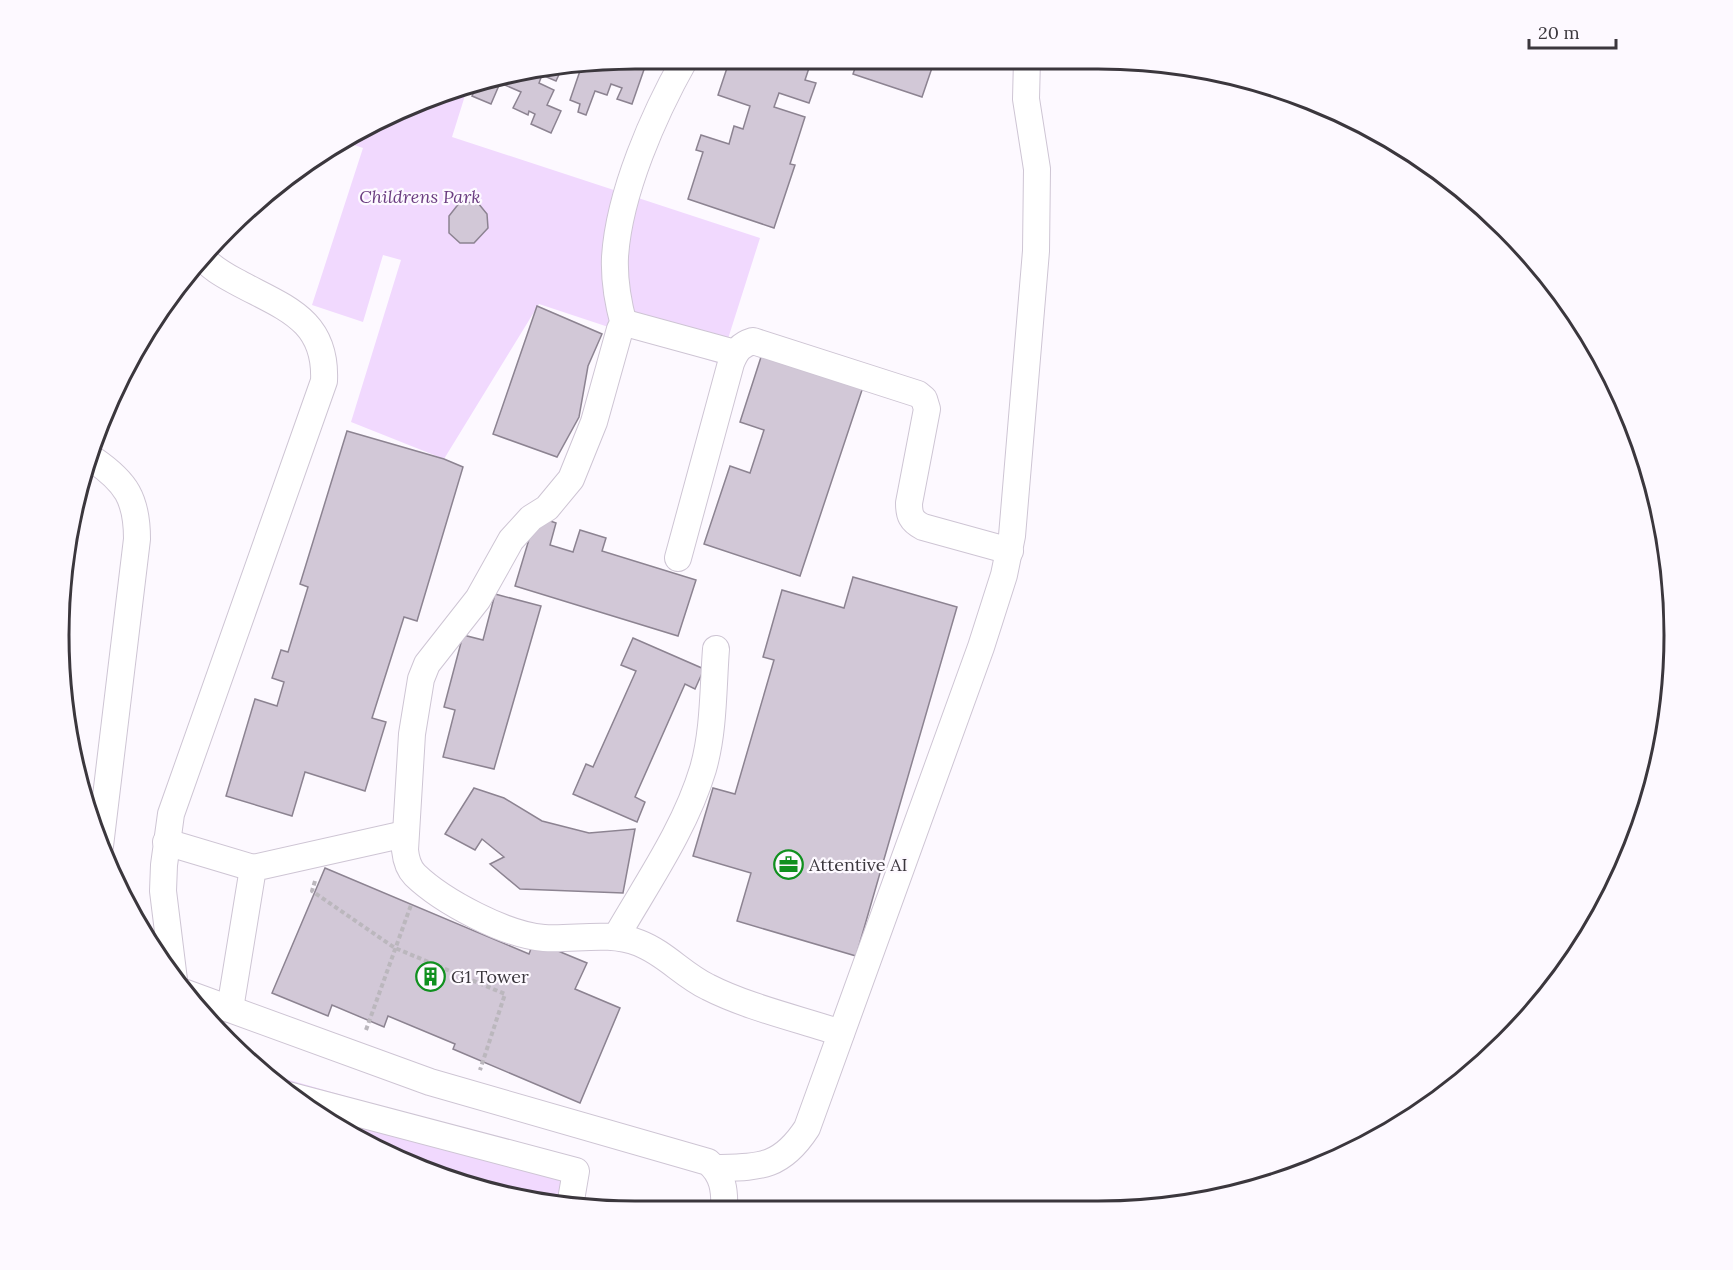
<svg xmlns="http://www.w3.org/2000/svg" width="1733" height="1270" font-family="Lora,serif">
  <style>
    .green { fill: #f1d9fe }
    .building { fill: #d2c8d7; stroke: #8c8391; stroke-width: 1.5 }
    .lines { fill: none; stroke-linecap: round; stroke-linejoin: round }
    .street-casing { stroke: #cec5d4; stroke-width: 28 }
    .path { stroke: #bbb7bd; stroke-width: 4; stroke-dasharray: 4.5 3; stroke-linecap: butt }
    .street { stroke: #fff; stroke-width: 26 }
    .labels { text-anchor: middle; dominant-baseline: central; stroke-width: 4.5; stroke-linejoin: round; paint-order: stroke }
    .park-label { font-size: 18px; font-style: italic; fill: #6b3d81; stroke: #fdf9ff }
    .poi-label { font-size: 18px; fill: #3b373d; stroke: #fdf9ff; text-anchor: start }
    .rim { fill: none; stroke: #3b373d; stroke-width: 3 }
  </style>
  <rect width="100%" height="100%" fill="#fdf9ff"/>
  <g class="green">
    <path d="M468 86 452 137 760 238 720 364 539 304 444 459 351 422 401 260 383 255 363 322 312 305 363 148 345 142Z"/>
    <path d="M265 1073 579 1163 572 1206 485 1192 380 1152 284 1092Z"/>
  </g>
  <g class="building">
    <path d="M635 58 675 59 671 69 647 61 632 104 617 99 622 88 611 84 607 95 595 91 586 115 578 112 580 104 570 100 582 65Z"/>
    <path d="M730 59H812L805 80 816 83 809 103 779 93 774 107 805 117 790 164 795 165 774 228 688 199 703 152 696 150 701 135 729 144 734 126 743 129 750 106 718 95Z"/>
    <path d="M858 59H935L922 97 853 74Z"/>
    <path d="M562 68 556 81 542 75 539 83 554 90 547 105 561 111 551 133 531 124 535 114 529 111 528 115 513 108 521 92 500 83 491 104 472 96 479 81 485 78Z"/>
    <path d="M460 202 478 203 487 214 488 228 474 243H460L449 233V216Z"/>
    <path d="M537 306 602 334 588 366 579 417 557 457 493 434Z"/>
    <path d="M762 354 863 387 800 576 704 544 730 466 750 473 764 430 740 422Z"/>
    <path d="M347 431 444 459 463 467 417 621 404 617 372 718 386 722 365 791 305 772 292 816 226 796 255 699 277 706 284 682 272 678 281 650 288 652 308 587 300 584Z"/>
    <path d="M536 516 556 523 550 545 573 552 580 530 606 538 602 551 696 580 678 636 515 586Z"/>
    <path d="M853 577 957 607 856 956 737 921 751 873 693 856 713 788 735 794 774 660 763 657 782 590 844 608Z"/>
    <path d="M495 594 541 606 494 769 443 757 455 710 444 707 463 635 483 640Z"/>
    <path d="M633 638 704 669 695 689 685 684 635 797 645 802 637 822 573 794 586 764 593 767 636 671 621 665Z"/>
    <path d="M474 788 504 798 542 821 589 833 635 829 623 893 520 889 490 864 504 857 482 839 475 850 445 834Z"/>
    <path d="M325 868 529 954 534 941 587 963 575 989 620 1008 580 1103 453 1049 455 1044 388 1016 384 1027 332 1005 328 1016 272 993Z"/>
  </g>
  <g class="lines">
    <defs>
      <g id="street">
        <path d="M624 325C618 303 614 280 615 257 619 193 654 114 685 59"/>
        <path d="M735 353 629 324 624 325 620 329 594 422 571 479 547 508 531 518 511 540 478 599 427 664 421 679 412 734 405 850C406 860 408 868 415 875 443 902 506 935 544 938 575 940 609 931 639 943 665 953 683 975 708 987 747 1007 799 1019 841 1033"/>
        <path d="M94 460C126 482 137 499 137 539L100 846"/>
        <path d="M678 558 731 363C736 351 740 345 753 341L918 394 924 399 927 409 909 503C909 515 911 521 923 527L1010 551"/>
        <path d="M166 842 253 868"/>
        <path d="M616 937C647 883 685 829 703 769 714 731 713 688 716 649"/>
        <path d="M174 980 163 891 164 865 171 814 324 381C327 318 282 307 235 281 222 274 210 267 201 256"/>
        <path d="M183 992 430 1082 708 1162C723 1174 725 1191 724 1209"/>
        <path d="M230 1009 253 868 405 834"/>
        <path d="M288 1095 576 1171 570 1206"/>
        <path d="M716 1168C760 1167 781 1168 807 1128L981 647 1004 575 1012 536 1036 251 1037 169 1026 99 1027 59"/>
      </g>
    </defs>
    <use href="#street" class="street-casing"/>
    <g class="path">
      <path d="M315 881 312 891 395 948 505 994 480 1070"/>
      <path d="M366 1030 411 905"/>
    </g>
    <use href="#street" class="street"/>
  </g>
  <defs>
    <symbol id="office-ring" viewBox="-11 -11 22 22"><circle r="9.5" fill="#fdf9ff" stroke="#10901f" stroke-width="1.5"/><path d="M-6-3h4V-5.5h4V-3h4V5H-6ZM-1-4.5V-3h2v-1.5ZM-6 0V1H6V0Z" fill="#10901f"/></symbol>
    <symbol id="building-ring" viewBox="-11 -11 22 22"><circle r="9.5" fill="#fdf9ff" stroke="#10901f" stroke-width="1.5"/><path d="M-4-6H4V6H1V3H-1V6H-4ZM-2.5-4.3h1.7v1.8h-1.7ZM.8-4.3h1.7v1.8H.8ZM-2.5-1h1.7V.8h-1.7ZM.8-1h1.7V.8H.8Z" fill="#10901f"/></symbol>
  </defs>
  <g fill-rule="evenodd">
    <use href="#office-ring" x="772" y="848" width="33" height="33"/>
    <use href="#building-ring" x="414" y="960" width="33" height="33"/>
  </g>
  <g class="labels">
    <g class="park-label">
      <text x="420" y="196">Childrens Park</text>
    </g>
    <g class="poi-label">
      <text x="809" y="864">Attentive AI</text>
      <text x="451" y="976">G1 Tower</text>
    </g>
  </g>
  <path d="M0 0H1733V1270H0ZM635 69H1098A566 566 0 0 1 1664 635V635A566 566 0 0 1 1098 1201H635A566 566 0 0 1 69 635V635A566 566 0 0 1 635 69Z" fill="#fdf9ff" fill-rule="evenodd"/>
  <path class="rim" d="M635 69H1098A566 566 0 0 1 1664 635V635A566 566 0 0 1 1098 1201H635A566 566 0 0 1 69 635V635A566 566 0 0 1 635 69Z"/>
  <path d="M1529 39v9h87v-9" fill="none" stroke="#3b373d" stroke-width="3"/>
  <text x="1538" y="39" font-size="18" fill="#3b373d" stroke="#fdf9ff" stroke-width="4.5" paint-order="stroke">20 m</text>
</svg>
